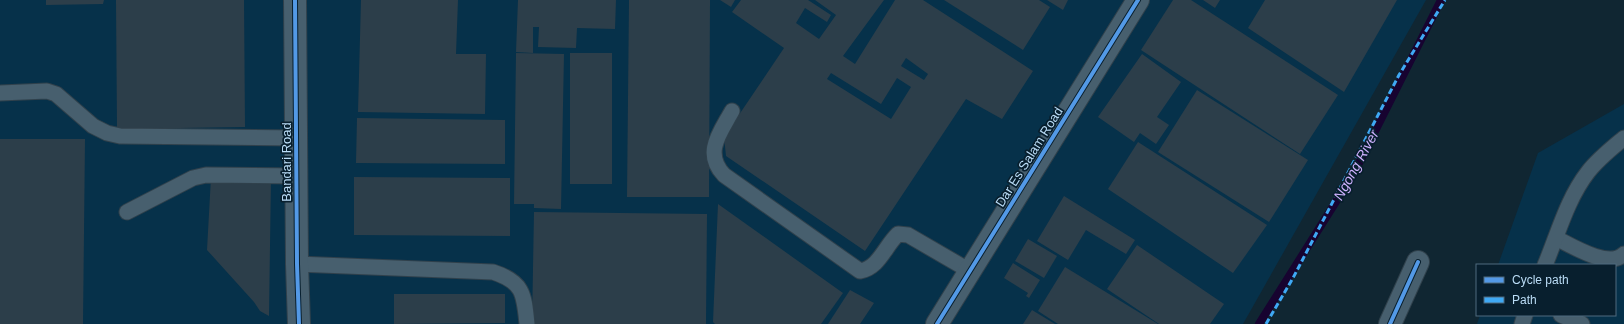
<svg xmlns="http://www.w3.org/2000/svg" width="1624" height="324" font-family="Arial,sans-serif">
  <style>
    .built { fill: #06314a }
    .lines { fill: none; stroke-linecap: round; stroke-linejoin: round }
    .stream { stroke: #170330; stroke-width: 8 }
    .building { fill: #2c3e4a; fill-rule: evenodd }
    .lane-casing { stroke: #30414c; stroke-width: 17 }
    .street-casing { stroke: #30414c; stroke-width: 24 }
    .lane { stroke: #475f6e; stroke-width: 15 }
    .street { stroke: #475f6e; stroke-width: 22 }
    .quiet { stroke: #3fa9f5; stroke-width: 3; stroke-dasharray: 6 3; stroke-linecap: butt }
    .cycleway-casing { stroke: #081f2e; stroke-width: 6 }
    .cycleway { stroke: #5399e6; stroke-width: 4 }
    .labels { text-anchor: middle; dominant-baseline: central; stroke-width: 3.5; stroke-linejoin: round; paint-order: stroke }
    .street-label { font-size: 13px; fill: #badcf6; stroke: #081f2e }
    .water-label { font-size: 14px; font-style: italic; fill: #cfb1fe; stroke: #081f2e }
  </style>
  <rect width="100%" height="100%" fill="#102632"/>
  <g class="built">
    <path d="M0 0H1426L1243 324H0Z"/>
    <path d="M1624 104V324H1477L1480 315H1615V265H1498L1538 153Z"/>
  </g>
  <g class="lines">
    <path class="stream" d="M1259 324 1354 173 1441 0"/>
  </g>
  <g class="building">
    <path d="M46 0H104L103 4 46 5Z"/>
    <path d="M116 0H244L245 127 117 129Z"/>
    <path d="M361 0H458L456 54H486L485 114 358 112Z"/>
    <path d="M518 0H616L615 29 577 28 576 48 538 47 539 27H533V53L516 52Z"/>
    <path d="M629 0H710L709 197H627Z"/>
    <path d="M720 0H735L731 7Z"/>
    <path d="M741 0H808L831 15 827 22 805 8 796 23 819 39 836 15 815 0H884L843 56 855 64 895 0H923L1033 71 1002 119 966 99 865 251 726 156 724 137 784 48 732 12ZM906 58 928 74 924 80 901 66ZM831 73 881 104 897 78 911 87 891 119 827 79Z"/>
    <path d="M944 0H1039L1050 7 1023 50Z"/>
    <path d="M1047 0H1068L1063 10Z"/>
    <path d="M1173 0H1191L1338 95 1300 154 1141 50Z"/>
    <path d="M1203 0H1220L1215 8Z"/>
    <path d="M1265 0H1397L1344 92 1248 28Z"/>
    <path d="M516 53 564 54 561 209 534 208V204H514Z"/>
    <rect x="570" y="53" width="42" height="131"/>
    <path d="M1142 54 1181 82 1157 117 1169 125 1156 144 1140 133 1134 142 1098 117Z"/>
    <path d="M1197 90 1308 160 1269 222 1158 152Z"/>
    <path d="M357 118 505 120V164L356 163Z"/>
    <path d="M0 139H85L83 324H0Z"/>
    <path d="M1138 142 1267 225 1233 273 1108 189Z"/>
    <path d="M211 177H271L269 316 260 311 254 302 207 250Z"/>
    <path d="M354 177 510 178V236L354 235Z"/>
    <path d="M1064 196 1135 240 1126 254 1086 230 1068 260 1037 241Z"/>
    <path d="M718 204 843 293 821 324H715L713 322Z"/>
    <path d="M534 212 707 214 706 324H532Z"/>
    <path d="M1028 239 1057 256 1044 278 1015 261Z"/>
    <path d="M1137 245 1224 304 1210 324H1159L1107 289Z"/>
    <path d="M1013 263 1040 280 1029 298 1026 296 1028 293 1004 278Z"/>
    <path d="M1065 267 1158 324H1058L1038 311Z"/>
    <path d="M850 290 874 303 860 324H828Z"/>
    <path d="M394 294H505V323L394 324Z"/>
    <path d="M1032 310 1055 324H1023Z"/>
  </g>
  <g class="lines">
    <defs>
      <g id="lane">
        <path d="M0 93 47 91 56 94 93 126 107 133 120 136 296 138"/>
        <path d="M732 111C720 133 703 153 724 175L860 271C879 268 885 246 898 234L908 235 970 271"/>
        <path d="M127 212 193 178 206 175 296 176"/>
        <path d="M1556 238C1572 246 1609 269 1624 254"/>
        <path d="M297 264 493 272C524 282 524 295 527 324"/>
        <path d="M1545 265C1558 234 1567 199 1588 172 1598 159 1612 148 1624 138"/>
        <path d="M1561 315 1582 324"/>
        <path d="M1522 324 1525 315"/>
      </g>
      <g id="street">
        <path d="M295 0 297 264 299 324"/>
        <path d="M937 324 1138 0"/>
        <path d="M1390 324 1418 262"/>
      </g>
    </defs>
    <use href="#lane" class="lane-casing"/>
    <use href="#street" class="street-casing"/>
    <use href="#lane" class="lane"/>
    <use href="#street" class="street"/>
    <path class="quiet" d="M1266 324 1293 278 1399 75 1445 0"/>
    <defs>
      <g id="cycleway">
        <path d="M295 0 297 264 299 324"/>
        <path d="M937 324 1138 0"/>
        <path d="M1390 324 1418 262"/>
      </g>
    </defs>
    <use href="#cycleway" class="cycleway-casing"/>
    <use href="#cycleway" class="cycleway"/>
  </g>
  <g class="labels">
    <g class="street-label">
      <text transform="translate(1029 157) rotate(-58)">Dar Es Salam Road</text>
      <text transform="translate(286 162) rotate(-90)">Bandari Road</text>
    </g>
    <g class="water-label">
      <text transform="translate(1356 165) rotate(-61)">Ngong River</text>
    </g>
  </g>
  <rect x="1476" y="264" width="140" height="52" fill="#081f2e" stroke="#4f6b7e"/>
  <rect x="1484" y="277" width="20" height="6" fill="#5399e6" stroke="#4f6b7e"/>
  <text x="1512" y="284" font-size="12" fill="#badcf6">Cycle path</text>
  <rect x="1484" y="297" width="20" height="6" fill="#3fa9f5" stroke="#4f6b7e"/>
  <text x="1512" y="304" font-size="12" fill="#badcf6">Path</text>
</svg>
